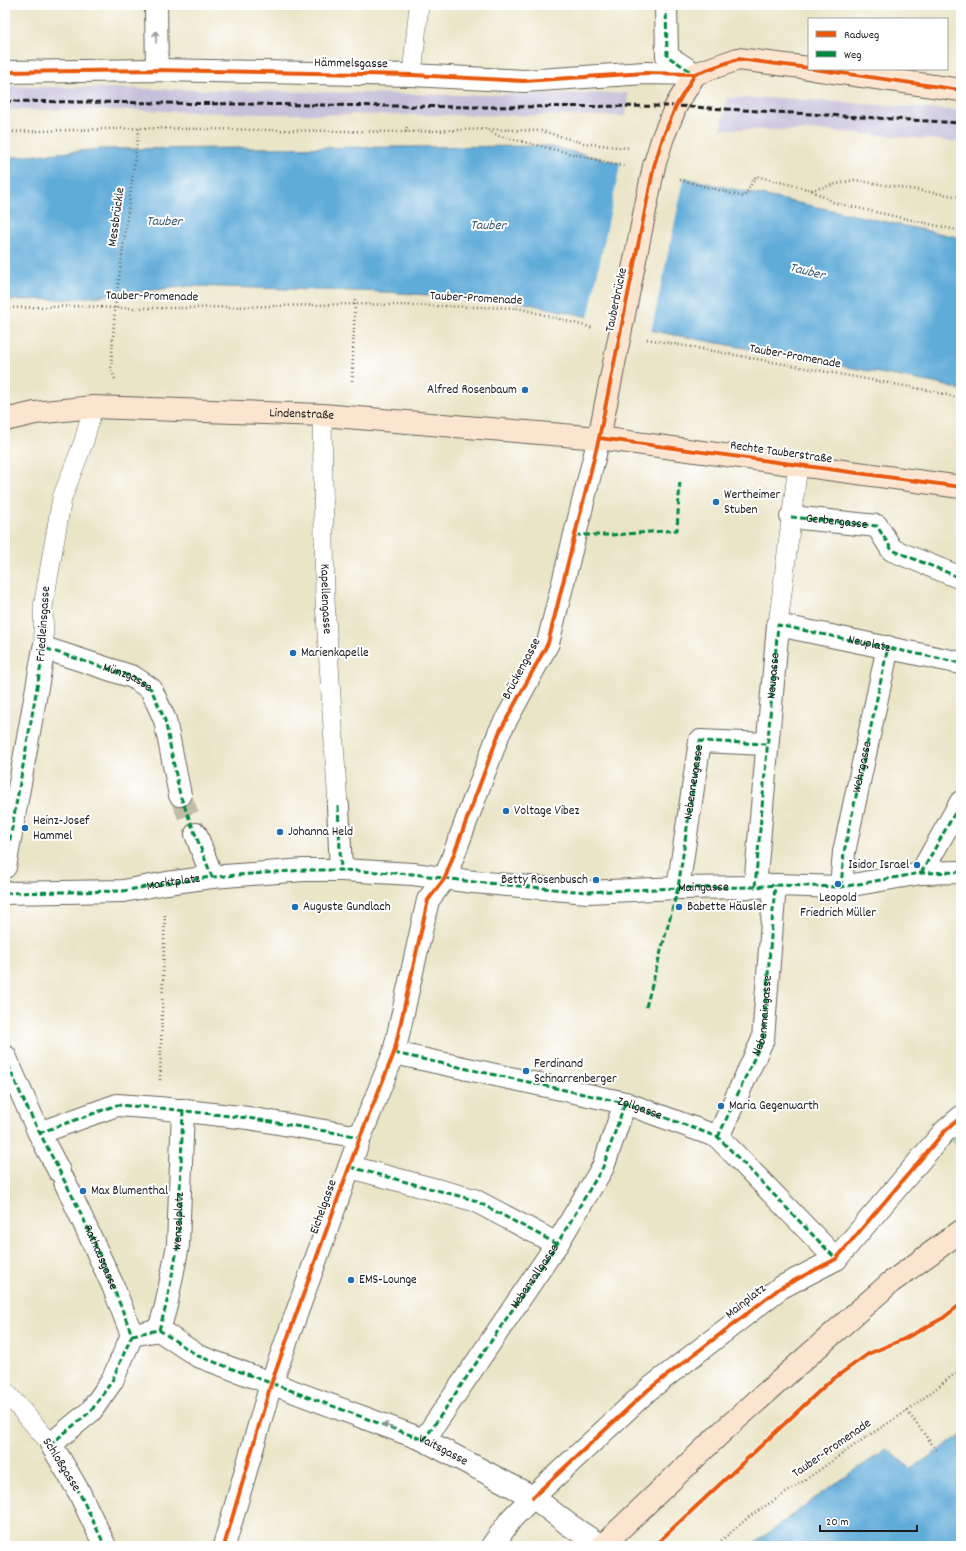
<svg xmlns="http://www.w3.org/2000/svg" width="966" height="1551" font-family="Dekko,sans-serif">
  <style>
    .industrial { fill: #c6c0da }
    .green { fill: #87dc9f; stroke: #527c5e }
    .water { fill: #60acd9; stroke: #3e647a }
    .pier { fill: #ebe5c8 }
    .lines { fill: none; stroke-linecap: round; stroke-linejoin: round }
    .street-tunnel { stroke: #c2bda6; stroke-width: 22; stroke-dasharray: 22 11; stroke-linecap: butt }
    .lane-casing { stroke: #646258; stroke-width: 20 }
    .street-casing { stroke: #646258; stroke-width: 24 }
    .secondary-casing { stroke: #646258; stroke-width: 24 }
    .path { stroke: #646258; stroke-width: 2.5; stroke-dasharray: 1 3; stroke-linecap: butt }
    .lane { stroke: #fff; stroke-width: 19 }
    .street { stroke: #fff; stroke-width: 22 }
    .secondary { stroke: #fbe5cf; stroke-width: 22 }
    .rail { stroke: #1c1c1c; stroke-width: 3; stroke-dasharray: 6 3; stroke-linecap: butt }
    .secondary-bridge-casing { stroke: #646258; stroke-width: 24; stroke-linecap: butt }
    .secondary-bridge { stroke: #fbe5cf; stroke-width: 22 }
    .quiet { stroke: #00873e; stroke-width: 3; stroke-dasharray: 6 3; stroke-linecap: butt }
    .cycleway-casing { stroke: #fff; stroke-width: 6 }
    .cycleway { stroke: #e8590c; stroke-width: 4 }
    .oneway { stroke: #999 }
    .poi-dot { fill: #1f6fb2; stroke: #fff; stroke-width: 1.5 }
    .labels { text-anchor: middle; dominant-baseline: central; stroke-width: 4; stroke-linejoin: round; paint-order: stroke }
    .street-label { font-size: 13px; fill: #1c1c1c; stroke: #fff }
    .poi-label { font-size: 13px; fill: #1c1c1c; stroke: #fff; text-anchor: start }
    .water-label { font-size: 14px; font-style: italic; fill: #3b5d71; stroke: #fff }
  </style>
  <rect width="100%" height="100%" fill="#fff"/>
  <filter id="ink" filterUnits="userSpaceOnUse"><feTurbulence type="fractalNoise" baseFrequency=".025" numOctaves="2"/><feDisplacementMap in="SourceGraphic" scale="8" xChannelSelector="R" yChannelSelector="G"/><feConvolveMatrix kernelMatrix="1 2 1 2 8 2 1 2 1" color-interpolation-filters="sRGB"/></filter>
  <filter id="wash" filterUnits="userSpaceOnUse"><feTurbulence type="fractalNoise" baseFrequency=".012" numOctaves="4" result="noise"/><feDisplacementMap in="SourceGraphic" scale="16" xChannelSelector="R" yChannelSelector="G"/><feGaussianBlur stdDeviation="0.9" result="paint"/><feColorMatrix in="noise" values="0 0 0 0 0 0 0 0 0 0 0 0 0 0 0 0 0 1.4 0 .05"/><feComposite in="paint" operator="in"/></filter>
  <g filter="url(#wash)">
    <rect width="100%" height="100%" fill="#ebe5c8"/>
    <g class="industrial">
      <path d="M5 86 461 95 628 93 626 116 261 114 133 110H5Z"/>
      <path d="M727 98H783L961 111V142L829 131 721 129Z"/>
    </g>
    <path class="green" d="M961 1117V1150L944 1132Z"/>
    <g class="water">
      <path d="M547 146 733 189 961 238V390L939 384 664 333 520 302 386 292 190 286 71 299 5 300V158L101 149Z"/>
      <path d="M961 1435V1546H751L823 1492 887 1449 911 1469Z"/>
    </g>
    <path class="pier" d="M621 161 685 175 651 332 588 319Z"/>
  </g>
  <g filter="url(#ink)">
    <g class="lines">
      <path class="street-tunnel" d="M180 795 196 834"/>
      <defs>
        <g id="lane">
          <path d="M412 75 419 5"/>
          <path id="s1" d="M322 415 325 601 338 806"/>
          <path d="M778 625 798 465"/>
          <path d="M44 648 43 607 62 498 84 441 93 407"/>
          <path d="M5 1391 51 1444"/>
        </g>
        <g id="street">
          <path d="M156 5 157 70"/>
          <path d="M666 5 667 56 695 74"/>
          <path d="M5 72 157 70 412 75 524 81 645 73 695 74"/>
          <path d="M791 517 877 526 892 550 961 578"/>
          <path d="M338 806 341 870"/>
          <path d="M196 834 212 877"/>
          <path id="s2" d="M5 867 44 648 133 677 151 689 165 720 180 795"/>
          <path d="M921 873 961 802"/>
          <path d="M755 887 778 625 961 663"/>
          <path d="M841 887 844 852 888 647"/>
          <path id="s3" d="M678 888 700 741 766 744"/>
          <path id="s4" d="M5 893 123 891 167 883 212 877 304 870H341L413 874 474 882 587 892 678 888 755 887 775 885 841 887 921 873 961 872"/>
          <path id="s5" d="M394 1053 625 1103 718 1137 836 1259"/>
          <path d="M5 1056 39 1133 59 1171"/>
          <path d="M39 1133 117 1105 159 1108 248 1118 360 1137"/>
          <path d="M718 1137 763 1039 775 885"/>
          <path d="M350 1167 474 1200 557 1244"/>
          <path d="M65 1182 113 1286 132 1335 112 1381 91 1411 51 1444 79 1492 105 1546"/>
          <path d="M159 1330 166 1306 178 1245 183 1110"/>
          <path id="s6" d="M132 1335 159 1330 198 1356 424 1440 533 1497 568 1524 601 1546"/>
          <path d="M424 1440 557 1244 603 1167 625 1103"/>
          <path d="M224 1546 271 1384 360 1137 394 1053 428 900 445 878 499 733 548 643 599 438"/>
          <path d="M492 1546 512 1518 533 1497 648 1390 780 1288 836 1259 944 1132 961 1117"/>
        </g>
        <g id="secondary">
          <path d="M813 69 961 90"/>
          <path d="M654 166 663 137 676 106 695 74 738 59 809 68"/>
          <path id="s7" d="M5 420 35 413 93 407 322 415 599 438 961 487"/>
          <path d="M599 438 620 334"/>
          <path d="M602 1546 723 1431 890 1283 961 1231"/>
        </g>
      </defs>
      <use href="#lane" class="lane-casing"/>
      <use href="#street" class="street-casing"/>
      <use href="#secondary" class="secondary-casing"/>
      <g class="path">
        <path d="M488 130 499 136 626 167"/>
        <path d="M5 132 139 128 406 132 486 129 542 131 583 143 626 148 630 147"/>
        <path d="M406 132 407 125"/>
        <path d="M680 180 744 197 756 176 811 190 835 203 961 231"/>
        <path d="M811 190 854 180 961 197"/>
        <path d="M5 308 82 306 115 308H187L356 304 518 308 593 328"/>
        <path d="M647 339 932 391 961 399"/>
        <path d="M115 379 111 369 115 308 139 128"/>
        <path d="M352 381 355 299"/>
        <path d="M160 1080 165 911"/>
        <path d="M907 1411 937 1451"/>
        <path d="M715 1546 750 1516 792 1489 865 1438 907 1411 961 1369"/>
      </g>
      <use href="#lane" class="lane"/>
      <use href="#street" class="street"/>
      <use href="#secondary" class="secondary"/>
      <path class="rail" d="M5 101 474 107 676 106 961 123"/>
      <defs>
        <path id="secondary-bridge" d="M620 334 654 166"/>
      </defs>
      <use href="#secondary-bridge" class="secondary-bridge-casing"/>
      <use href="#secondary-bridge" class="secondary-bridge"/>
      <g class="quiet">
        <path d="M666 5 667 56 693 73"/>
        <path id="s8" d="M791 517 877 526 892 550 961 578"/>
        <path d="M575 535H612L677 530 680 480"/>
        <path d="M338 806 341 870"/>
        <path d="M5 867 44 648 133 677 151 689 165 720 180 795 212 877"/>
        <path d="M921 873 961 802"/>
        <path id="s9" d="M755 887 778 625 961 663"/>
        <path id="s10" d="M841 887 844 852 888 647"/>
        <path d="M5 893 123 891 167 883 212 877 304 870H341L413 874 474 882 587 892 678 888 755 887 775 885 841 887 921 873 961 872"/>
        <path d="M646 1007 678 888 700 741 766 744"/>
        <path d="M394 1053 625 1103 718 1137 836 1259"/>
        <path id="s11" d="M5 1056C21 1100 44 1140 65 1182 91 1231 112 1283 132 1335L112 1381 91 1411 51 1444 79 1492 105 1546"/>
        <path d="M39 1133 117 1105 159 1108 248 1118 360 1137"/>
        <path id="s12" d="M718 1137 763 1039 775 885"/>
        <path d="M350 1167 474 1200 557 1244"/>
        <path id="s13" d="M159 1330 166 1306 178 1245 183 1110"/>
        <path id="s14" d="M132 1335 159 1330 198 1356 424 1440 557 1244 603 1167 625 1103"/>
      </g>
      <defs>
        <g id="cycleway">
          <path d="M813 69 961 90"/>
          <path d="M5 72 157 70 412 75 524 81 645 73 695 74"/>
          <path d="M599 438 961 487"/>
          <path d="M533 1497 648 1390 780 1288 836 1259 944 1132 961 1117"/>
          <path d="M224 1546 271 1384 360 1137 394 1053 428 900 445 878 499 733 548 643 599 438 654 166 663 137 676 106 695 74 738 59 809 68"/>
          <path d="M654 1546 829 1382 868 1354 904 1339 943 1318 961 1304"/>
        </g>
      </defs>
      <use href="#cycleway" class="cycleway-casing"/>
      <use href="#cycleway" class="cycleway"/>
    </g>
    <defs><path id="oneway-shaft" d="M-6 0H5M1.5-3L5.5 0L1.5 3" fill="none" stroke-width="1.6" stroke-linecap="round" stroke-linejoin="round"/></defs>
    <g class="oneway">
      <use href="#oneway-shaft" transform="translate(156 37) rotate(-91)"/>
      <use href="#oneway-shaft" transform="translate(388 1426) rotate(-159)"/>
    </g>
  </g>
  <g class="poi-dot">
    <circle cx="525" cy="390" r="4"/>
    <circle cx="716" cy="502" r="4"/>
    <circle cx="293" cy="653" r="4"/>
    <circle cx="506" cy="811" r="4"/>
    <circle cx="25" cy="828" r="4"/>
    <circle cx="280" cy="832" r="4"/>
    <circle cx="917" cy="865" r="4"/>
    <circle cx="596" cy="880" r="4"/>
    <circle cx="838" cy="884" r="4"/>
    <circle cx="295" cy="907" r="4"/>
    <circle cx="679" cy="907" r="4"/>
    <circle cx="526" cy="1071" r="4"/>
    <circle cx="721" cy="1106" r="4"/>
    <circle cx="83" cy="1191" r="4"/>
    <circle cx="351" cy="1280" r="4"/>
  </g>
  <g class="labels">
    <g class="street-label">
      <text transform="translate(351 64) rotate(1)">Hämmelsgasse</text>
      <text transform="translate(117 217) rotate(-82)">Messbrückle</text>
      <text transform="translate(152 297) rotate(1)">Tauber-Promenade</text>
      <text transform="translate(476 299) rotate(3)">Tauber-Promenade</text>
      <text transform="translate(617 300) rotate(-78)">Tauberbrücke</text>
      <text transform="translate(795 357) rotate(10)">Tauber-Promenade</text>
      <text stroke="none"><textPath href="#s7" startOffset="298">Lindenstraße</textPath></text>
      <text transform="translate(781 453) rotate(8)">Rechte Tauberstraße</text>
      <text stroke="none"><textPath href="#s8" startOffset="46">Gerbergasse</textPath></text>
      <text stroke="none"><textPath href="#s1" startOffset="184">Kapellengasse</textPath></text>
      <text transform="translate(44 624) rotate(-86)">Friedleinsgasse</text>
      <text stroke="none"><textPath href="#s9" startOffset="356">Neuplatz</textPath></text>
      <text transform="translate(522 669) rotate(-62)">Brückengasse</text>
      <text stroke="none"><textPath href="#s9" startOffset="212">Neugasse</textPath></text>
      <text stroke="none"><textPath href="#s2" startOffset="311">Münzgasse</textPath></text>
      <text stroke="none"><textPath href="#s10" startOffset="122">Wehrgasse</textPath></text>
      <text stroke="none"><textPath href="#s3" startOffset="107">Nebenneugasse</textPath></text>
      <text stroke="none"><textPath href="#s4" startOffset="169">Marktplatz</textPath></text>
      <text stroke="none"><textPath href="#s4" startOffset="701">Maingasse</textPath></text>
      <text stroke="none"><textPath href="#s12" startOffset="131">Nebenmaingasse</textPath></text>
      <text stroke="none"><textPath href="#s5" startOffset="252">Zollgasse</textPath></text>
      <text transform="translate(324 1207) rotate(-70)">Eichelgasse</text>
      <text stroke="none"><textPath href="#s13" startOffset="111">Wenzelplatz</textPath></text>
      <text stroke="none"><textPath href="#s11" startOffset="223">Rathausgasse</textPath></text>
      <text stroke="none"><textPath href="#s14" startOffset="513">Nebenzollgasse</textPath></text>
      <text transform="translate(746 1302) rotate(-38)">Mainplatz</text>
      <text transform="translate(832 1449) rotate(-35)">Tauber-Promenade</text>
      <text stroke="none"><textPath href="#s6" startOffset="337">Vaitsgasse</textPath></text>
      <text transform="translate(61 1465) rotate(58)">Schloßgasse</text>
    </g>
    <g class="poi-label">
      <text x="517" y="390" text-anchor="end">Alfred Rosenbaum</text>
      <text x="724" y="495">Wertheimer<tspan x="724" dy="15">Stuben</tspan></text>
      <text x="301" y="653">Marienkapelle</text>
      <text x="514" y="811">Voltage Vibez</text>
      <text x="33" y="821">Heinz-Josef<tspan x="33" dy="15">Hammel</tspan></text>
      <text x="288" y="832">Johanna Held</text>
      <text x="909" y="865" text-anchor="end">Isidor Israel</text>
      <text x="588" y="880" text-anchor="end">Betty Rosenbusch</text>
      <text x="838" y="898" text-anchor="middle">Leopold<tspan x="838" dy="15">Friedrich Müller</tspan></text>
      <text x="303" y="907">Auguste Gundlach</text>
      <text x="687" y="907">Babette Häusler</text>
      <text x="534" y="1064">Ferdinand<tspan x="534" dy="15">Schnarrenberger</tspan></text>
      <text x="729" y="1106">Maria Gegenwarth</text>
      <text x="91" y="1191">Max Blumenthal</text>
      <text x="359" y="1280">EMS-Lounge</text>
    </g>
    <g class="water-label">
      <text transform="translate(164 222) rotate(1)">Tauber</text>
      <text transform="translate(488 226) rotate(1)">Tauber</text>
      <text transform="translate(807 272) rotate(14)">Tauber</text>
    </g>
  </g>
  <rect width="966" height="1551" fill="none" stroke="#fff" stroke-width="20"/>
  <rect x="808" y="18" width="140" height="52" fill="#ffffff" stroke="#a4a4a4"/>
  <rect x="816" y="31" width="20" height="6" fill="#e8590c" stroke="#a4a4a4"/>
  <text x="844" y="38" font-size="12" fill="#1c1c1c">Radweg</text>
  <rect x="816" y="51" width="20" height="6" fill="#00873e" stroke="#a4a4a4"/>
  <text x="844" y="58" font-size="12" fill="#1c1c1c">Weg</text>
  <path d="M820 1525v6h97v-6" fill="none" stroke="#1c1c1c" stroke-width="2"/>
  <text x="826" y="1525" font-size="12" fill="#1c1c1c" stroke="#ffffff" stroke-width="3" paint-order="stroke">20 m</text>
</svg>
